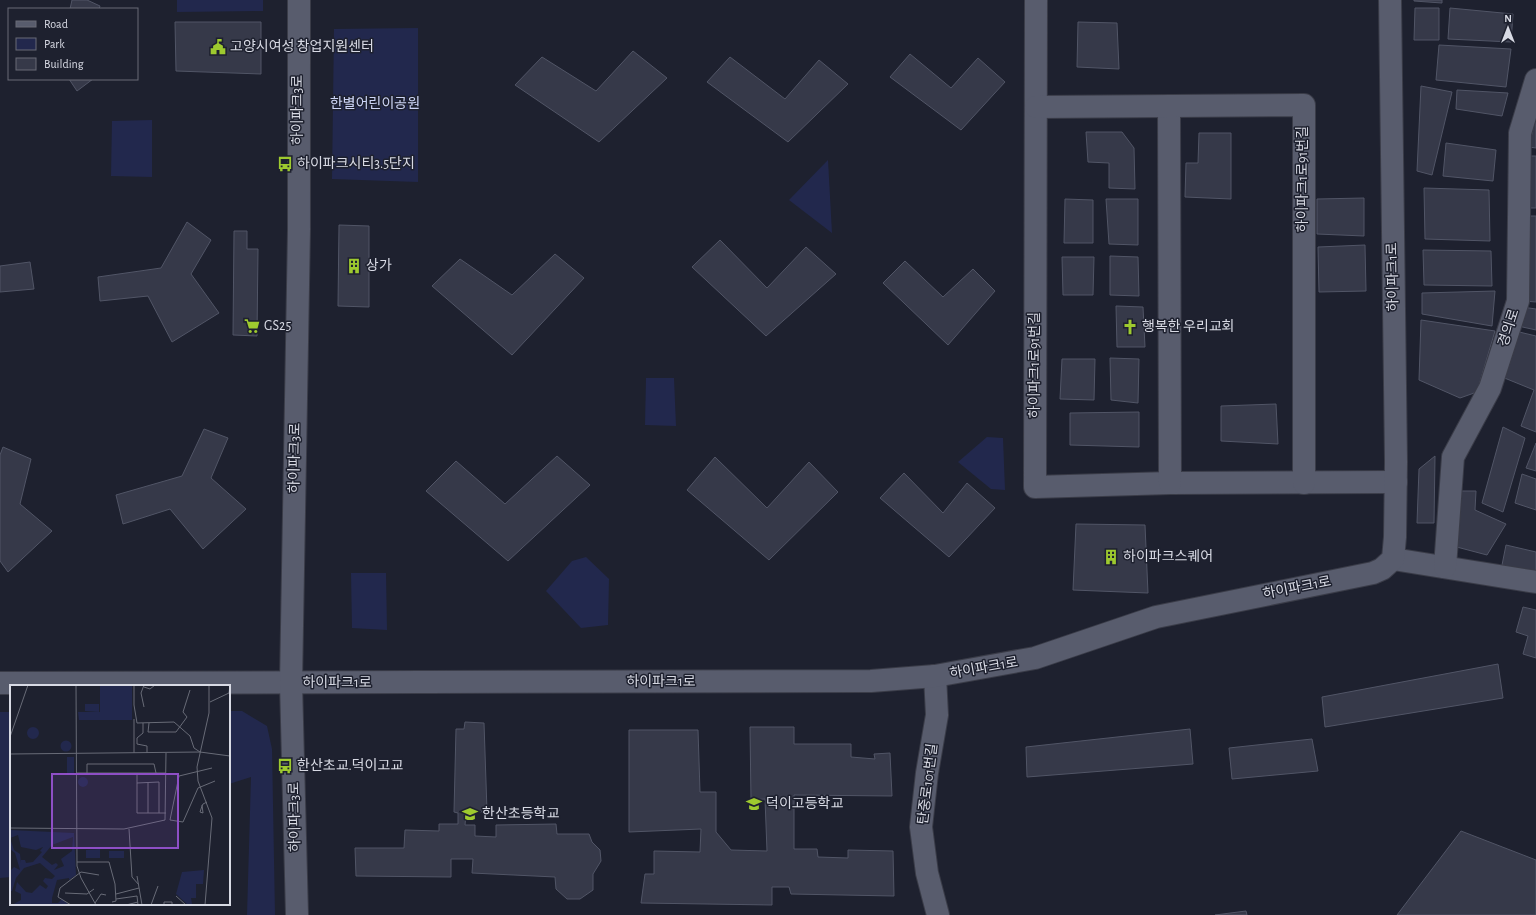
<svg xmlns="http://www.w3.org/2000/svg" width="1536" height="915" font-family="'Alegreya Sans','Noto Sans KR',sans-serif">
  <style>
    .green { fill: #22284d }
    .building { fill: #363949; stroke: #515566 }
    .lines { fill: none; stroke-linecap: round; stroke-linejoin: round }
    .minor-casing { stroke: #3a3c48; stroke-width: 24 }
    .minor { stroke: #585c6d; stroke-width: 22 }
    .labels { text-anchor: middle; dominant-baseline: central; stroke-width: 3; stroke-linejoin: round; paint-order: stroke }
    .poi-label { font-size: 14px; fill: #d8dae4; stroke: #1e212f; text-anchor: start }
    .park-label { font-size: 14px; fill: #ccd4f5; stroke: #1e212f }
    .street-label { font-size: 14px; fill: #d8dae4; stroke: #1e212f }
    .inset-road { fill: none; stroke: #686b77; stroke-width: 1 }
    .view { fill: #8e4fc6; fill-opacity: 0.15; stroke: #8e4fc6; stroke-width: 2 }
    .inset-edge { fill: none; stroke: #d8dae4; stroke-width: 2 }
  </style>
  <rect width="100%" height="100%" fill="#1e212f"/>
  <g class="green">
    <path d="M177 0H263V11L177 12Z"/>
    <path d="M418 28V182L332 179 334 29Z"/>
    <path d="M152 120V177L111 176 112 121Z"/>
    <path d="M828 160 832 233 789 200Z"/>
    <path d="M646 378H674L676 426 645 425Z"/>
    <path d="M987 437 1003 438 1005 490 991 489 958 462Z"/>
    <path d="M586 557 609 579 608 625 581 628 546 591 572 561Z"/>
    <path d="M351 573H386L387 630 352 628Z"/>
    <path d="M229 711H242L267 726 272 749 275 915H247L251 777 229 784Z"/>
    <path d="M0 712H11V877L0 878Z"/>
  </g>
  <g class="building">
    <path d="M72 0H87L100 6 99 9H70Z"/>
    <path d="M1414 0H1442V3L1414 1Z"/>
    <path d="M1415 8H1439V40H1414Z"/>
    <path d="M1450 8 1513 14 1511 42 1448 39Z"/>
    <path d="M175 22H261V74L176 71Z"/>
    <path d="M1078 22 1117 23 1119 69 1077 67Z"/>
    <path d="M1439 45 1511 49 1506 87 1436 80Z"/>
    <path d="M633 51 667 78 599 142 515 85 542 57 596 91Z"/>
    <path d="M910 54 951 88 978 58 1005 82 961 130 890 77Z"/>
    <path d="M730 57 785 99 819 60 848 84 788 142 707 82Z"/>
    <path d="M69 79H93L77 91Z"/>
    <path d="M1421 86 1452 92 1432 175 1417 171Z"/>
    <path d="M1457 90 1508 93 1502 116 1456 109Z"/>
    <path d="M1536 115V148L1529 147Z"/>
    <path d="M1086 132H1122L1134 148 1135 189 1109 188V163L1088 162Z"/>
    <path d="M1199 133H1231V199L1185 197 1186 163H1198Z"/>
    <path d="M1446 143 1496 150 1493 181 1443 176Z"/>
    <path d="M1529 156H1536V208H1528Z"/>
    <path d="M1424 188 1489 190 1490 241 1425 239Z"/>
    <path d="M1364 198V236L1317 234V199Z"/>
    <path d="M1065 199 1093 200V243H1064Z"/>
    <path d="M1106 199H1138V245L1109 244Z"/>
    <path d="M1525 216H1536V302L1524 301Z"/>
    <path d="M187 222 211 240 191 274 219 313 172 342 148 296 100 301 98 277 161 268Z"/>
    <path d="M339 225 369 226V307L338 306Z"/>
    <path d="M234 231H247V249H258L257 336 233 335Z"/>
    <path d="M720 240 767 288 806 247 836 274 766 336 692 267Z"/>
    <path d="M1365 245 1366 291 1319 292 1318 247Z"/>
    <path d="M1423 250 1491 251 1492 286 1424 285Z"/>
    <path d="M555 254 584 278 512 355 432 286 460 259 512 295Z"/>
    <path d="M1110 256 1138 257 1139 296 1110 295Z"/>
    <path d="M1062 257H1094L1093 295H1063Z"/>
    <path d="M905 261 943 297 973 269 995 291 948 345 883 283Z"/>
    <path d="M30 262 34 289 0 292V266Z"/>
    <path d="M1495 291 1492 326 1422 314V293Z"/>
    <path d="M1116 306 1143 307 1145 347H1117Z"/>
    <path d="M1522 307 1536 309V330L1518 326Z"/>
    <path d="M1421 320 1495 331 1477 392 1460 398 1419 380Z"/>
    <path d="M1515 331 1536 336V432L1521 426 1534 390 1502 377Z"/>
    <path d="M1110 358 1139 359 1138 403 1111 400Z"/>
    <path d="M1062 359H1095L1094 400 1060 399Z"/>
    <path d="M1276 404 1278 444 1221 441V406Z"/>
    <path d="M1139 412V447L1070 445V413Z"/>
    <path d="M1503 427 1525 438 1503 512 1482 503Z"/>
    <path d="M204 429 228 438 211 478 246 509 203 549 170 509 123 524 116 495 182 476Z"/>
    <path d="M1536 443V471L1526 468Z"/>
    <path d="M3 447 31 459 20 504 52 531 8 572 0 561V455Z"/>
    <path d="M557 456 590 485 508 561 426 491 456 461 505 504Z"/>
    <path d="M1435 456 1434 523H1417L1419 469Z"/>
    <path d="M715 457 767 508 809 462 838 492 769 560 687 490Z"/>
    <path d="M904 473 943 513 967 483 995 508 949 557 880 498Z"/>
    <path d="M1522 474 1536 479V510L1515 503Z"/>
    <path d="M1457 491H1476L1475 510 1506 524 1487 555 1453 546Z"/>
    <path d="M1076 524 1145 525 1148 593 1073 590Z"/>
    <path d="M1506 545 1536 552V573L1502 565Z"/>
    <path d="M1523 607 1536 610V658L1523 654 1528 636 1516 632Z"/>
    <path d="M1498 664 1503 698 1325 727 1322 697Z"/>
    <path d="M465 722 484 723 487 811 466 814 465 825H475V836L496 837V825L556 824 557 834H589L592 842 600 850 601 861 593 874V890L580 899H567L556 889 555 877 472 873 473 859H451V877L356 876 355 848H404L405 830 439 831V824H458V813L454 812 456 729H464Z"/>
    <path d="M750 727H794V744H851V757L875 759 874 754 890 753 892 796 794 795V849H817L818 857 848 858V850L893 851 894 896 791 894 789 887H772V905L641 903 645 874H654V851L700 852 701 829 629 832V730H698L700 792H716V832L731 850 767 851 765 799 751 800Z"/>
    <path d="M1190 729 1193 764 1027 777 1026 747Z"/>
    <path d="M1312 739 1318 771 1232 779 1229 748Z"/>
    <path d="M1461 831 1536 860V915H1397Z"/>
    <path d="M1246 911 1247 915H1215Z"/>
  </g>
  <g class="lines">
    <defs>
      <g id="minor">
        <path d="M1036 0 1035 487 1170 483 1396 482"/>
        <path d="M1169 106 1170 483"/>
        <path d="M1036 107 1304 105V483"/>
        <path d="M1393 559 1536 582"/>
        <path d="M1445 567 1453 457 1490 388 1518 301 1520 133 1536 80"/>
        <path d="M935 676 937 715 927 773 921 827 927 873 938 915"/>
        <path d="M0 683 871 681 935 676 1035 658 1156 617 1373 573 1382 569 1393 559 1395 537 1396 462 1390 0"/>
        <path d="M297 915 291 683 299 229V0"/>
      </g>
    </defs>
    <use href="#minor" class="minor-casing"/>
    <use href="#minor" class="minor"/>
  </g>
  <defs>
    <symbol id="civic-bare" viewBox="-9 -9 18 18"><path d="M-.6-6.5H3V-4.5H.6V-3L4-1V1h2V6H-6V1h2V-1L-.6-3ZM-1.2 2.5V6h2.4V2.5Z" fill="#9eca2f" stroke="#1e212f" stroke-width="2.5" paint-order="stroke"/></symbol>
    <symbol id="bus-bare" viewBox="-9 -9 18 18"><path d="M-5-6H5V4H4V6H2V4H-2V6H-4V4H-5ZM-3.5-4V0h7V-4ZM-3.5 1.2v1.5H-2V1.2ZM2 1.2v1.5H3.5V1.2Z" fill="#9eca2f" stroke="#1e212f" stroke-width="2.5" paint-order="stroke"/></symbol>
    <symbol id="building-bare" viewBox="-9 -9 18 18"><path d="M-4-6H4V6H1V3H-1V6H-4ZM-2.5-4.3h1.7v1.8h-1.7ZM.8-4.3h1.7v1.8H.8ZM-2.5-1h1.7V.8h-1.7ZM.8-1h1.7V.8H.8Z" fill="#9eca2f" stroke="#1e212f" stroke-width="2.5" paint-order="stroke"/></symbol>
    <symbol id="supermarket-bare" viewBox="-9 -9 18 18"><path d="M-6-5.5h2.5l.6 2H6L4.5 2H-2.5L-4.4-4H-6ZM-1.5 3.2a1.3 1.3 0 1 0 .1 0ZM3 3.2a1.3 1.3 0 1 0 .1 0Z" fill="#9eca2f" stroke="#1e212f" stroke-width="2.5" paint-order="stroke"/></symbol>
    <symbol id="church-bare" viewBox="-9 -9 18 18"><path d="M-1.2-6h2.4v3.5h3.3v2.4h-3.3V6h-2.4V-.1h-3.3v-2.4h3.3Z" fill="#9eca2f" stroke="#1e212f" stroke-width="2.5" paint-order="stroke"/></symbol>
    <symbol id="school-bare" viewBox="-9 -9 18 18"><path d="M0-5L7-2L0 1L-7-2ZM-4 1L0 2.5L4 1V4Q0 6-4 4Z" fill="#9eca2f" stroke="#1e212f" stroke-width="2.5" paint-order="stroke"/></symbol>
  </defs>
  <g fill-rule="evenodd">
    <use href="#civic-bare" x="207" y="36" width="22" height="22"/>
    <use href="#bus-bare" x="274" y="153" width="22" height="22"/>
    <use href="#building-bare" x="343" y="255" width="22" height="22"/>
    <use href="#supermarket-bare" x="241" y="315" width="22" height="22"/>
    <use href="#church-bare" x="1119" y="316" width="22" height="22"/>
    <use href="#building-bare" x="1100" y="546" width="22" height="22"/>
    <use href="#bus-bare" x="274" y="755" width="22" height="22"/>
    <use href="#school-bare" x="743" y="793" width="22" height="22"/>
    <use href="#school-bare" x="459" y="803" width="22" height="22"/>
  </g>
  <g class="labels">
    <g class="poi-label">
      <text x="230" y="47">고양시여성 창업지원센터</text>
      <text x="297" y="164">하이파크시티3.5단지</text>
      <text x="366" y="266">상가</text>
      <text x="264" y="326">GS25</text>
      <text x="1142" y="327">행복한 우리교회</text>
      <text x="1123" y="557">하이파크스퀘어</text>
      <text x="297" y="766">한산초교.덕이고교</text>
      <text x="766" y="804">덕이고등학교</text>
      <text x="482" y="814">한산초등학교</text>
    </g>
    <g class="park-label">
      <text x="375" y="104">한별어린이공원</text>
    </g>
    <g class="street-label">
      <text transform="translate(298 110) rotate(-90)">하이파크3로</text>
      <text transform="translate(1303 179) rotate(-90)">하이파크1로91번길</text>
      <text transform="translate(1393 277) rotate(-91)">하이파크1로</text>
      <text transform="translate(1509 328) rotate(-72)">경의로</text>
      <text transform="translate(1035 365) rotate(-90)">하이파크1로91번길</text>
      <text transform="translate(295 458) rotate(-89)">하이파크3로</text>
      <text transform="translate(1297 588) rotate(-11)">하이파크1로</text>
      <text transform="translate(984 668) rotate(-10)">하이파크1로</text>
      <text x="661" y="682">하이파크1로</text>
      <text x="337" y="683">하이파크1로</text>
      <text transform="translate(928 784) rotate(-83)">탄중로101번길</text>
      <text transform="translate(295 817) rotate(-91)">하이파크3로</text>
    </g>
  </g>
  <g transform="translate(10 685)">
    <rect width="220" height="220" fill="#1e212f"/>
    <path d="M90 0H122V35H69L68 27H90ZM75 19H89V27L75 26ZM17 48a6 6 0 1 1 12 0a6 6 0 1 1-12 0ZM50.5 61a5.5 5.5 0 1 1 11 0a5.5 5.5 0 1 1-11 0ZM57 72H64V90H57ZM68 97a5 5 0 1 1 10 0a5 5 0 1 1-10 0ZM0 145 64 148 66 190 59 195V193L47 195 42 213V218H48L52 214 59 220H2L11 215V209L5 206 7 197 16 207 22 208 30 200 36 204 38 201 33 196 35 193 42 194 45 191 30 178 14 183 6 193 2 206H0L1 185 4 182 10 185 5 168 0 164ZM8 150 11 162 26 165 33 162 30 166 32 167 23 177 16 178 15 175H11V178L10 169 4 165 0 153ZM63 152 62 166 51 174 54 181 44 185 48 180 46 178 42 180 32 172 42 160ZM90 164V173H76V165ZM99 166H114V173H99ZM194 185 193 199H186V213H181L182 219H177L166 209 172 187Z" fill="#22284d" fill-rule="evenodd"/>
    <path class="inset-road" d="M66 0 67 181 71 193 86 220M124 0V20M134 2 140 4 145 0M200 17 219 8 220 0M124 20 127 38 164 37 180 51 184 63 190 67M134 22 131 8 134 0M124 34V68M133 38V48L127 53V59L137 61V68M139 38 138 47H166L177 32 173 27 180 5M0 52 18 0M190 67 220 71M0 69 190 67M67 88H156M77 88V79H144L146 88M127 88V128H156M138 97V128M127 98 149 97V128M192 120 193 128 190 127 192 121 193 119 197 117M160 135 169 91 202 83M160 135 173 137 188 103 205 96M0 143 114 144 155 135 156 68M119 144 122 192 129 200M67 177H99L105 199 106 216 102 217M127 191 132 220M55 208 77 209 84 204M106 209 129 203M166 211 176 220M106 214 127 211 128 220M85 218 91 209 96 210M61 220 48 212 50 203 71 187 89 190M116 220 128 217M141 220 148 201M154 220V217H162V220M195 220 202 133 188 96 187 82 199 28V0"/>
    <path class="view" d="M42 89H168V163H42Z"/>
    <rect width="220" height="220" class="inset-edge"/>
  </g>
  <rect x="8" y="8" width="130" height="72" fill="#1e212f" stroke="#686b77"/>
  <rect x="16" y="21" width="20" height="6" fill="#585c6d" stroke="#686b77"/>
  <text x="44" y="28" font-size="12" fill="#d8dae4">Road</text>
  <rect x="16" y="38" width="20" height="12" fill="#22284d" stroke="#686b77"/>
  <text x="44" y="48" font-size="12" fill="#d8dae4">Park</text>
  <rect x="16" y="58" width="20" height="12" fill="#363949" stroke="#686b77"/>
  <text x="44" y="68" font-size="12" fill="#d8dae4">Building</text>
  <g transform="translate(1508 28)" stroke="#1e212f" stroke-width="3" paint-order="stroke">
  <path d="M0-3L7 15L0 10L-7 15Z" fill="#d8dae4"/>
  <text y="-6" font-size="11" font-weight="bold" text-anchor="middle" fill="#d8dae4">N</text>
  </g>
</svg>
